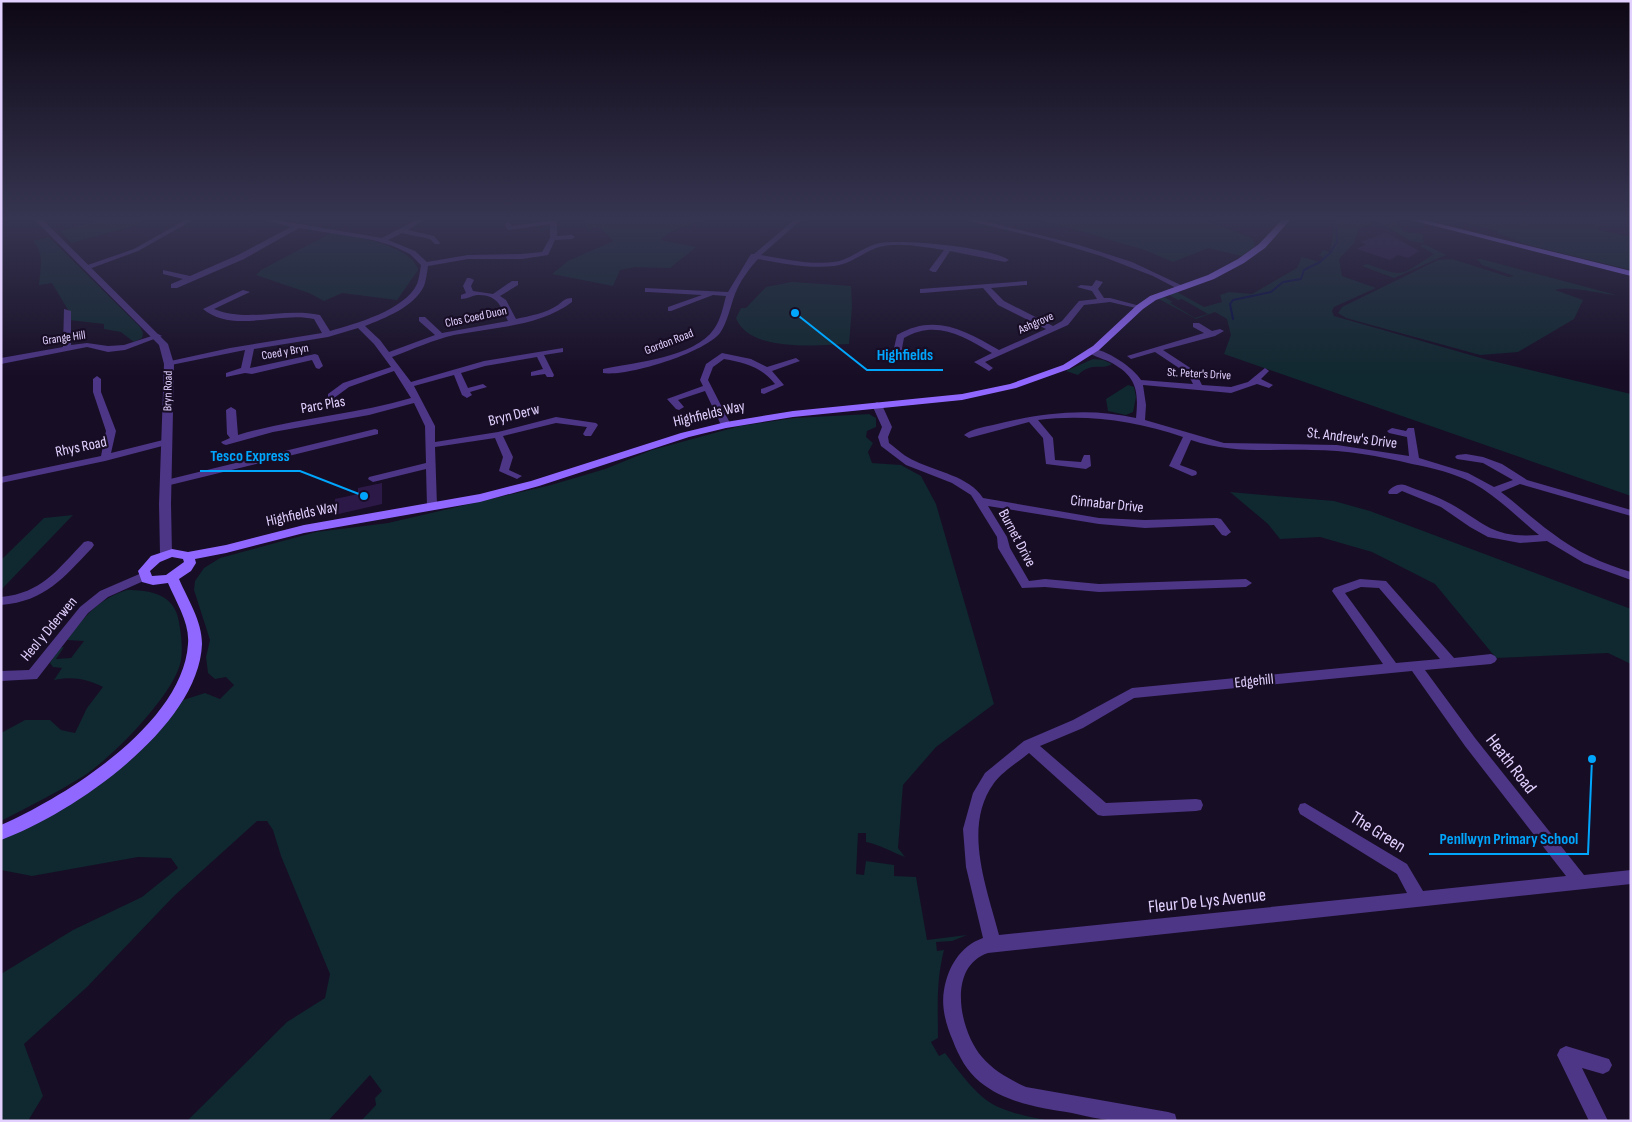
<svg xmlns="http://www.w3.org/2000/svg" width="1632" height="1122" font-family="'Sofia Sans Condensed',sans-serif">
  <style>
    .green { fill: #10282f }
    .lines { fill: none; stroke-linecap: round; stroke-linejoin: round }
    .stream { stroke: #070e44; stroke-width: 2 }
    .building { fill: #2d1947 }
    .minor { fill: #4d3686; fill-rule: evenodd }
    .tertiary { fill: #4d3686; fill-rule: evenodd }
    .secondary { fill: #9168ff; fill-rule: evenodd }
    .labels { text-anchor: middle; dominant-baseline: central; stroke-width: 4.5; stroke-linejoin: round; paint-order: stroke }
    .far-street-label { font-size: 12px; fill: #e2d1ff; stroke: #170d25 }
    .street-label { font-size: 15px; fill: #e2d1ff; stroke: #170d25 }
    .near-street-label { font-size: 18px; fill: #e2d1ff; stroke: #170d25 }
    .leader { fill: none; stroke: #00a5fc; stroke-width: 2 }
    .callout-dot { fill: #00a5fc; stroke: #170d25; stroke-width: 2 }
    .callout-label { font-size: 16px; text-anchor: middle; font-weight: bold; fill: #00a5fc; stroke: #170d25; stroke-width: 4.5; stroke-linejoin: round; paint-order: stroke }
  </style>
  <rect width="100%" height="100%" fill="#170d25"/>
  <g class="green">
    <path d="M101 220H137L140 224 71 243 60 231Z"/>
    <path d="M583 220H704C687 227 674 227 660 240L696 247 670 268 636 267 620 270 613 286 552 274 568 261 614 241 599 227 588 229Z"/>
    <path d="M1042 220H1204L1252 238 1255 246 1242 256 1208 248 1173 262 1145 250Z"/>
    <path d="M1338 220H1350L1359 223V220H1367L1374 224 1359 228 1354 243 1339 259 1342 276 1376 288 1334 307 1332 311 1334 316 1488 360 1631 394V496L1224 354 1231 335 1227 319 1215 312 1196 319 1159 299 1164 297 1173 302 1170 303 1195 318 1208 314 1182 299 1178 300 1169 295 1177 292 1204 307 1222 302 1220 295 1229 292 1252 294 1297 268 1302 257 1320 262 1323 257 1319 256 1323 250 1330 252 1335 222Z"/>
    <path d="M1375 220H1394L1404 232 1422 234 1424 243 1411 241Z"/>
    <path d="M1452 220H1601L1598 230 1631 237V270L1525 244 1497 233 1498 231Z"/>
    <path d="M331 233C355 236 411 245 418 270L397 300 342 293 324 301 309 293 256 275 261 270Z"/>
    <path d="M49 237 140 327 143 333 142 338 134 342 121 332 104 329V324L69 320 70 313 52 283 39 285C40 271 45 252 33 241Z"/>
    <path d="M1419 245H1426L1446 255 1394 278 1362 266 1367 264C1405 278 1400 276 1434 254Z"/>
    <path d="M1452 259 1509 277 1514 276 1482 265 1477 259H1481L1616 295C1600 294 1568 285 1555 290L1583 300 1574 319 1518 352 1480 355 1346 318 1338 313 1342 307 1438 260Z"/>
    <path d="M792 282 851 286 852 307 849 344C819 345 749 353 736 318L741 308H746L766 287Z"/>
    <path d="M1093 359 1103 360 1112 364C1100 371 1093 361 1078 375L1066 371Z"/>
    <path d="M1128 385 1134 387 1136 397 1133 412 1126 415 1108 411 1106 399Z"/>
    <path d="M869 414 876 418V427L867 431 866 437 873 443 868 452 872 463 901 465 921 476 936 504 994 704 936 747 903 785 898 848 905 857C891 852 881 845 866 842V833H858L856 874 864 875 866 861 894 865V876L916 877 927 940 967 935 952 941 936 942 937 951 944 950C936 982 938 1006 938 1038L931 1042 939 1056 945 1053C958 1070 977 1097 996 1106 1013 1114 1034 1118 1052 1121H361L376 1105 375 1098 382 1091 370 1075 328 1121H187L287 1022 325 998 330 974 281 856 273 830 267 821H257L174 896 87 987 24 1044 43 1096 28 1121H1V974L73 930 142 897 178 868 171 858 138 857 32 876 1 870V839L92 790 132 759 166 723 183 700 205 693 220 699 234 685 226 677 215 679 208 673 206 657 210 640 194 590 195 581 204 568 220 558 316 532 388 523 551 485 605 469 652 450 740 426 794 418Z"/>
    <path d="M1230 492 1334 501 1370 511 1631 609V664L1608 653 1496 658 1435 584 1372 552 1320 537 1280 539 1268 524Z"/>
    <path d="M73 515 1 590V560L44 518Z"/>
    <path d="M127 590C150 590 175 594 179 622 181 634 183 647 181 660 176 693 110 760 82 777 56 793 28 807 1 821V733L25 720H50L61 730 75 733 87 708 103 687C87 679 72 676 54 680L62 668 53 667 50 663 59 648 64 647 56 659 71 658 84 641 67 640C84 617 98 599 127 590Z"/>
  </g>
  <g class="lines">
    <path class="stream" d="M1233 319 1230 304 1233 300 1271 292 1283 282 1301 279 1304 270 1320 262 1330 253 1337 242 1336 222 1339 220"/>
  </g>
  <g class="building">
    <path d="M1384 233 1389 234 1419 251 1408 258 1398 255 1390 260 1357 249 1366 244 1360 242Z"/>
    <path d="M382 483V504L334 515 335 499 358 494V488Z"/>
  </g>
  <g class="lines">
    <g class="minor">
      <path d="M185 220H193L138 251 89 269 82 267 134 249Z"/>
      <path d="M265 220H276L382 238 416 220H424L408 230 434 236 440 243 439 244H435L430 239 402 233 388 240 415 251 427 262 468 255 522 254 542 252 550 238V224L509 230 507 229 505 224 508 222 512 226 557 220V236L572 235 575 237 572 239 555 240 548 255 522 259H468L428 266C427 273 426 281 424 286 414 307 385 318 365 326L380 340 389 352 435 335 419 321V317H425L442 333 508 321C501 306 497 294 477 295 471 296 467 299 461 299V295L466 293 463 286 467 278H470L474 280 471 286 473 291 493 294 512 281H518V285L500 296 506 300 516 319C530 316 546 313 558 305 563 301 565 298 572 298V302C539 327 493 327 454 335 433 340 413 349 392 357L411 382 484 361 563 348V352L544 355 554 375 553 377H547L545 374 531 376V372L543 369 537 357 485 366 461 373 468 388 483 384 487 387 470 392 472 395 467 398 462 395 454 375 414 386 435 426V442L498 432 556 417 596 423 598 425 591 436H585L583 434 587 427 556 423 503 436 513 457 509 470 522 476 517 479 499 471 503 457 495 438 435 447 437 506 432 509 427 506 426 469 373 482 368 479 369 477 426 463 425 426 414 403 369 415 273 432 226 445 223 444 221 442 230 438 227 434 226 410 231 407 236 410 238 435C295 418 354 415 411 398L394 371 349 387 334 398H328V394L343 383 391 367 374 344 358 328 328 337 254 349 250 368 315 354 318 355 323 366 319 369 316 368 312 360 252 374 245 373 226 377V373L241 368 245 350 166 366V362L230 348 322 333 314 319C279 311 233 334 203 309L243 290 250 292 214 309C248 323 284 307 320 315L330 331C355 324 405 310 417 284 419 279 420 271 421 265L410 254 393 246 373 240 299 228 244 259 177 288H171V284L183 279 163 274V270L190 276 238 255 291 227Z"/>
      <path d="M794 220H801L761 255C785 259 810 265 834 262 851 260 863 246 880 243 904 239 990 247 1009 260L1005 262 950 251 936 272H933L929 270 944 250C923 247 896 241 876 248 861 254 850 264 834 266 808 269 782 263 758 259 749 269 740 281 735 294 730 307 728 321 720 333 704 353 627 377 603 373V369C635 362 694 358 714 329 721 319 723 307 726 296L713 295 671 311H668V307L702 295 648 292H645V288L728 292 751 254H754Z"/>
      <path d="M965 220H977L996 224 1079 245 1132 262 1185 287 1178 289 1153 276 1101 256 1048 240Z"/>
      <path d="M1096 280 1103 282 1098 289 1104 298H1110L1144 307 1140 309 1110 302 1084 305 1068 325 985 362 993 368 989 371 974 362 992 353C963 336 936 319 904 338L902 348 905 355 921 356V360H899L894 348 897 335C934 313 965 330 999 350L1046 329 998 305 983 288 923 293H920V289L1027 281V285H1024L991 288 1004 301 1053 326 1062 321 1079 301 1097 299 1092 291 1077 287 1081 285 1092 286Z"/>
      <path d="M64 309 71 311V345L87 343 108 346 124 345 158 334 162 336 125 350 108 352 87 347 1 364V358L63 347Z"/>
      <path d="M1193 323H1199L1212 331 1220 329 1224 331 1215 336 1163 350 1195 371 1202 385 1231 387 1248 382 1265 368 1269 371 1261 379 1273 385 1269 388 1257 384 1231 393 1143 385 1146 405 1145 420 1224 443 1337 445 1409 456 1407 437 1389 433 1387 431 1392 428 1406 431 1408 428H1414L1419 458 1468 473 1494 487 1513 480 1483 463 1457 459 1455 457 1457 455 1466 454 1483 457 1502 464 1527 480 1631 510V516L1520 484 1501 492C1518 505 1534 520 1552 533 1575 551 1603 564 1631 572V580L1584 563 1547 541 1520 543 1488 537 1470 527 1441 507 1402 491 1397 494H1389L1388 492C1391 487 1399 483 1405 485 1420 491 1437 496 1451 504 1488 525 1492 538 1539 535 1517 517 1498 497 1473 483 1454 473 1433 468 1412 464 1379 456 1346 450 1311 450 1269 449 1232 454 1191 440L1180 465 1196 471 1197 473 1196 475 1192 476 1169 466 1183 437C1135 421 1088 414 1038 420L1053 438 1055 460 1081 462 1084 455H1090L1091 466 1086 469 1046 464 1043 438 1029 422 969 438 964 435C971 429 984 427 993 425 1040 413 1088 407 1136 418 1139 389 1136 375 1108 361 1101 358 1092 356 1087 351L1088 349C1103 347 1133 367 1141 380L1193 384 1188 374 1155 352 1131 359 1127 356 1204 333 1193 327Z"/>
      <path d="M722 353 751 359 767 367 796 358 800 361 772 371 784 385 764 394 761 393V389L775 384C760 366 745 363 724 359L713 367 708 380 731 425 726 428 721 425 705 391 678 400 684 407 679 410 676 409 667 399 703 386 700 380 706 364Z"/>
      <path d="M97 376 101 379V392L116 431 111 453 167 439 170 440 172 442 170 444 105 461 1 483V477L101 456 106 431 93 392V379Z"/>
      <path d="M877 402 882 405 892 427 888 437 889 443C897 449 905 457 915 461 937 472 969 476 983 498L1099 518 1145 520 1217 518 1221 519 1231 532 1226 536 1222 535 1214 525 1145 528 1099 524 988 506 1007 537 1010 548 1029 581 1045 579 1099 584 1246 579 1252 583 1246 587 1099 592 1045 587 1022 588 998 548 997 537 971 495 952 483 906 465 881 446 878 437 882 427 872 405Z"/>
      <path d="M375 429 378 430V434L166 486 161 483 166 480Z"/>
      <path d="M88 541 92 542 94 545 92 548C63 578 46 601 1 605V597C42 593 57 570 84 542Z"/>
      <path d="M144 572 150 576 148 579 108 597 88 613 37 679 1 681V671L29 670 80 607 100 591Z"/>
      <path d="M1360 579 1386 581 1454 658 1491 654 1495 656 1497 659 1495 662 1491 664 1425 670 1475 738 1584 875 1631 870V884L988 953C946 967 960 1032 982 1057 994 1071 1009 1079 1026 1087L1168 1112 1175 1114 1177 1121C1156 1121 1134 1122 1113 1121 1099 1119 1085 1116 1072 1113 1040 1108 1006 1103 980 1082 967 1071 959 1057 953 1041 946 1025 941 1007 944 990 948 967 960 946 983 938L966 867 963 829 973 793 985 773 1024 741 1073 720 1132 688 1383 664 1332 591 1334 588ZM1361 587 1379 588 1440 659 1396 663 1345 593ZM1412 671 1465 746 1566 876 1423 891 1407 864 1305 803 1300 804 1298 809 1300 814 1397 874 1407 893 999 935C987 888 962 827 994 783 1002 772 1018 762 1029 753L1098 815 1103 816 1196 811 1201 810 1203 805 1201 800 1196 799 1106 803 1040 746 1083 728 1134 698Z"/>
      <path d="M1566 1046 1609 1059 1612 1065 1609 1071 1603 1074 1582 1068 1608 1121H1589L1557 1055 1560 1049Z"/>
    </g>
    <path class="tertiary" d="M35 220H43L168 344 174 364 171 504 172 554 170 557 166 558 160 554 159 504 164 364 159 345Z"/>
    <g class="secondary">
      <path d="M1282 220H1290L1265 248 1244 263 1214 279 1156 300 1143 309 1099 350 1069 369 1016 388 962 400 793 417 726 428 689 437 539 486 480 502 304 533 226 553 195 559 196 563 191 571 179 579C188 600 202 621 202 644 199 727 72 814 1 840V825C67 796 183 723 188 644 190 623 176 602 168 583L153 585 142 582 138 571 151 556 172 549 188 552 226 545 304 525 480 494 531 481 681 433 726 422 793 411 962 394 1010 384 1063 365 1093 346 1137 305 1150 296 1208 275 1238 259 1259 244ZM172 557 183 559 184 562 166 575 152 576 150 571 160 562Z"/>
      <path d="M1411 220H1424L1631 271V276Z"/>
    </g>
  </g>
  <linearGradient id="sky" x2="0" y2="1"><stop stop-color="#0d0714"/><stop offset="0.58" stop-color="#363551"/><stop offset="1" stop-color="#363551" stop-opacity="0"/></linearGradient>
  <rect width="1632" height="377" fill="url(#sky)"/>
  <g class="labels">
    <g class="far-street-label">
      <text transform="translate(476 317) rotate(-12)">Clos Coed Duon</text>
      <text transform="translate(1036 323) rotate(-24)">Ashgrove</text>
      <text transform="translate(64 338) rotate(-8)">Grange Hill</text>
      <text transform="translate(669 342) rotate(-21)">Gordon Road</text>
      <text transform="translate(285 352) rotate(-10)">Coed y Bryn</text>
      <text transform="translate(1199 374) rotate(3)">St. Peter's Drive</text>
      <text transform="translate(168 391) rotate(-89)">Bryn Road</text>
    </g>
    <g class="street-label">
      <text transform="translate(323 405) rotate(-10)">Parc Plas</text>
      <text transform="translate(709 414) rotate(-13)">Highfields Way</text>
      <text transform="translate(514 415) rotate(-14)">Bryn Derw</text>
      <text transform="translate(1352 438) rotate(7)">St. Andrew's Drive</text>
      <text transform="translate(81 447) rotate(-12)">Rhys Road</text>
      <text transform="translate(1107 504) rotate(6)">Cinnabar Drive</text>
      <text transform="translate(302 514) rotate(-12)">Highfields Way</text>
      <text transform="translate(1017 538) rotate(62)">Burnet Drive</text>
      <text transform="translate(49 629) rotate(-50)">Heol y Dderwen</text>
      <text transform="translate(1254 681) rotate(-6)">Edgehill</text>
    </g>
    <g class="near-street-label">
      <text transform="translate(1511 764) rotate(52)">Heath Road</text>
      <text transform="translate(1378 832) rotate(32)">The Green</text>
      <text transform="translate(1207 901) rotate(-6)">Fleur De Lys Avenue</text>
    </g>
  </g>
  <path class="leader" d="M795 313L867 370H943M364 496L300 471H200M1592 759L1588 854H1429"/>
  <g class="callout-dot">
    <circle cx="795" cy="313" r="5"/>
    <circle cx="364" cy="496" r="5"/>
    <circle cx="1592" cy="759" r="5"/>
  </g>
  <g class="callout-label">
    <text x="905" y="360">Highfields</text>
    <text x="250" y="461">Tesco Express</text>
    <text x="1509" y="844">Penllwyn Primary School</text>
  </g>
  <rect width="1632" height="1122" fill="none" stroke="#e2d1ff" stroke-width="5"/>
</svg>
